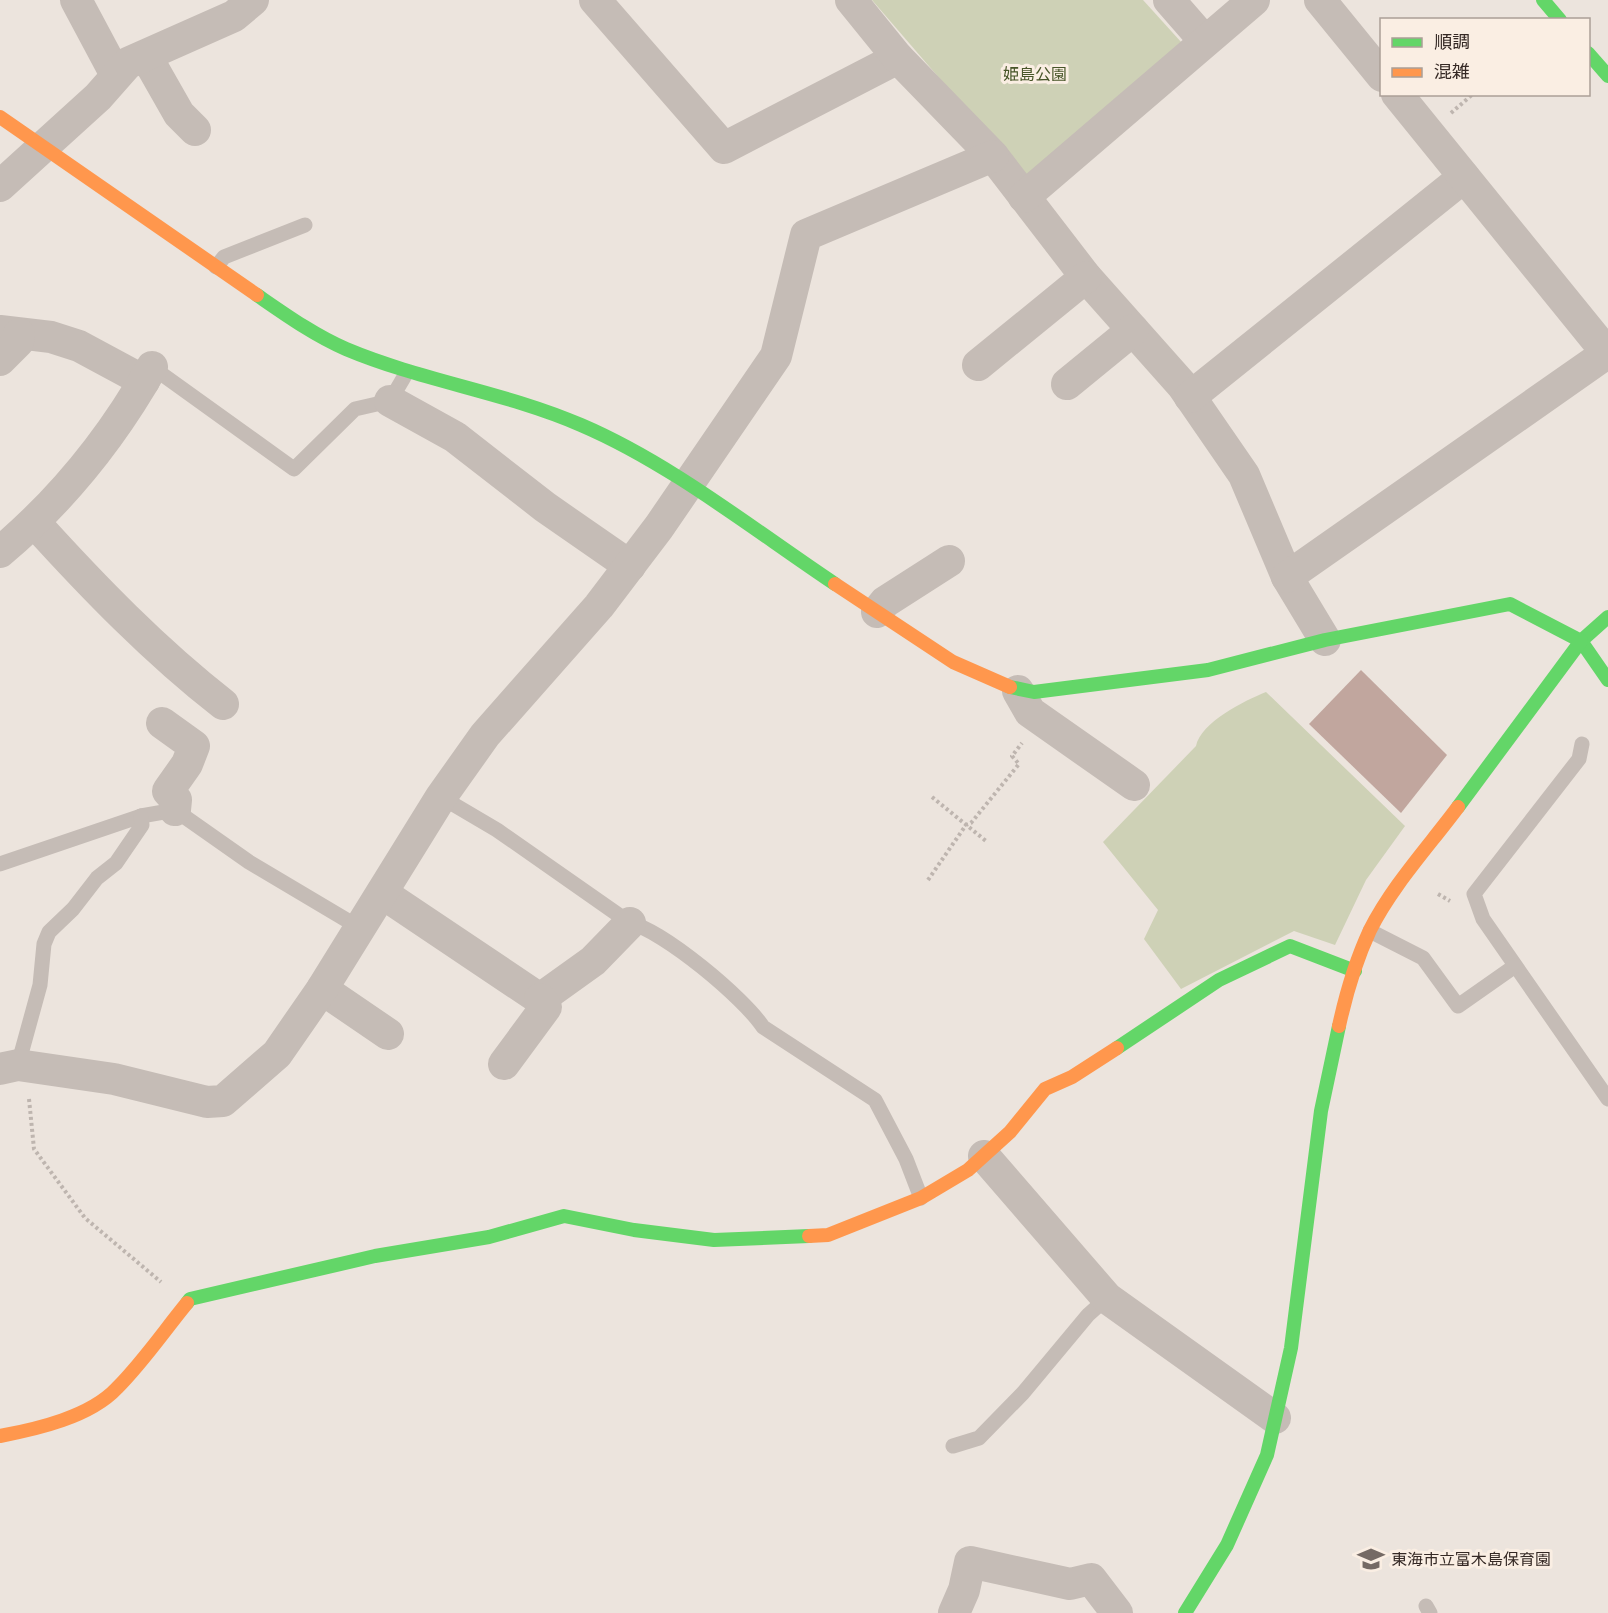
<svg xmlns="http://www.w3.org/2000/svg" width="1608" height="1613" font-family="Raleway,'Noto Sans JP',sans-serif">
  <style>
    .green { fill: #ced1b6 }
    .building { fill: #c1a69e }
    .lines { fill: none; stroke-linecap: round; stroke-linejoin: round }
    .path { stroke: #beb5af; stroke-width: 4; stroke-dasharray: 3 3; stroke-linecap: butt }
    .lane { stroke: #c5bcb6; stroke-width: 15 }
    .street { stroke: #c5bcb6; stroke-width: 32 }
    .fast { stroke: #63d668; stroke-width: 14 }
    .slow { stroke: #ff974d; stroke-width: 14 }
    .labels { text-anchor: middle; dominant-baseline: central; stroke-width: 6; stroke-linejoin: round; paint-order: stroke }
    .park-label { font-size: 16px; fill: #475528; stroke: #faeee3 }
    .poi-label { font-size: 16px; fill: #352925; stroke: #faeee3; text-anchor: start }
  </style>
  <rect width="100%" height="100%" fill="#ece4dd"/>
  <g class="green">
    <path d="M872 0H1143L1182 43 1028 181Z"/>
    <path d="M1266 692 1405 826 1366 880 1335 945 1294 931 1181 989 1144 939 1158 910 1103 842 1196 746C1201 722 1244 701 1266 692Z"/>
  </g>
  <path class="building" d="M1361 670 1447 755 1401 813 1309 724Z"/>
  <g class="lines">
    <g class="path">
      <path d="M1451 113 1473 94"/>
      <path d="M932 797 986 841"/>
      <path d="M928 880 966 825 971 823 1019 764 1012 756 1022 743"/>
      <path d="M1438 894 1450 901"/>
      <path d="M29 1099 34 1149 85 1218 161 1282"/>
    </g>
    <g class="lane">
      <path d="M216 267 224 257 305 225"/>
      <path d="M152 367 294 469 355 409 390 401 407 372"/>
      <path d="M1582 744 1579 759 1474 894 1483 919 1608 1099"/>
      <path d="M441 797 497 830 630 923C664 931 744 998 763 1027L875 1100 906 1159 921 1198"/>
      <path d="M0 864 141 816 175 810 249 862 360 928"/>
      <path d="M1370 931 1423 958 1458 1006 1515 966"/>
      <path d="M18 1065 40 985 44 944 49 932 73 909 97 878 116 863 142 825 141 816"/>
      <path d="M953 1446 979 1438 1023 1393 1088 1315 1107 1298"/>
      <path d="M1426 1606 1430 1613"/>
    </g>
    <g class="street">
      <path d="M76 0 116 75"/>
      <path d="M595 0 724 148 898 58"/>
      <path d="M851 0 898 58 993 156 1086 277 1182 385 1244 475 1287 577 1325 640"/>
      <path d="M1169 0 1196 31"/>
      <path d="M1320 0 1382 76"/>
      <path d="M146 56 179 114 195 130"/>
      <path d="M0 186 98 97 128 63 234 16 253 0"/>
      <path d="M1024 197 1254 0"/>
      <path d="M0 331 51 337 79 346 144 381"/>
      <path d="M0 360 18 342 19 334"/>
      <path d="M978 365 1086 277"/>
      <path d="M1067 384 1133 330"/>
      <path d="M1190 397 1464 177"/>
      <path d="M390 401 455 437 545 507 630 566"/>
      <path d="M35 523C93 587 155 651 223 704"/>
      <path d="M0 552C62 500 112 438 152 367"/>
      <path d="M1287 577 1607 353 1397 94"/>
      <path d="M877 612 885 602 949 561"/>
      <path d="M1018 691 1030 712 1134 785"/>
      <path d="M162 723 194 746 187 764 168 791 176 800 175 810"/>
      <path d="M382 893 540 999 593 961 630 923"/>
      <path d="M322 989 388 1034"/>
      <path d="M504 1064 546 1007 540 999"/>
      <path d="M0 1069 18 1065 114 1079 207 1102 223 1101 277 1054 322 989 441 797 485 735 599 606 659 527 776 356 806 235 993 156"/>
      <path d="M984 1156 1107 1298 1275 1418"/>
      <path d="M954 1613 964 1590 970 1562 1070 1584 1091 1579 1117 1613"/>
    </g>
    <g class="fast">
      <path d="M1543 0 1560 20"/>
      <path d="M1588 53 1608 76"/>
      <path d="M257 295C286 315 314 335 346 349 422 381 505 392 581 425 670 463 754 530 835 584"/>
      <path d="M1608 617 1581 641 1608 680"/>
      <path d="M1010 687 1034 692 1208 670 1325 640 1510 604 1581 641 1458 807"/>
      <path d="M1117 1048 1219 980 1290 946 1355 971"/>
      <path d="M187 1303 190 1299 375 1256 489 1237 564 1216 634 1230 714 1240 809 1236"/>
      <path d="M1185 1613 1227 1545 1267 1455 1291 1348 1321 1111 1339 1026"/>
    </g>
    <g class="slow">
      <path d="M0 117 257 295"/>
      <path d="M835 584 953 662 1010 687"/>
      <path d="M1339 1026C1346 994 1356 960 1370 930 1392 886 1429 846 1458 807"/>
      <path d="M809 1236 828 1235 921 1198 968 1170 1010 1132 1045 1089 1072 1077 1117 1048"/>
      <path d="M0 1436C37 1429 90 1417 117 1388 143 1362 164 1331 187 1303"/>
    </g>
  </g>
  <defs>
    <symbol id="school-bare" viewBox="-9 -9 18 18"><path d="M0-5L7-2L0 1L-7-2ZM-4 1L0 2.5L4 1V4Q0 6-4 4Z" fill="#756a65" stroke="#faeee3" stroke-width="2.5" paint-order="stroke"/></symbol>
  </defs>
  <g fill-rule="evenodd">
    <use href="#school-bare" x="1352" y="1540" width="38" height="38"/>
  </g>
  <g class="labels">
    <g class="park-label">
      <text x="1035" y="74">姫島公園</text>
    </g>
    <g class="poi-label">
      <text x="1391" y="1559">東海市立富木島保育園</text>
    </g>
  </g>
  <rect x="1380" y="18" width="210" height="78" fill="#faeee3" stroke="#ab9f97" stroke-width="1.5"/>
  <rect x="1392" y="38" width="30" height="9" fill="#63d668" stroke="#ab9f97" stroke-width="1.5"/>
  <text x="1434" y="48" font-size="18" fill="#352925">順調</text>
  <rect x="1392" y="68" width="30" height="9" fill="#ff974d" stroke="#ab9f97" stroke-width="1.5"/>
  <text x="1434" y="78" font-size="18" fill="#352925">混雑</text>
</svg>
